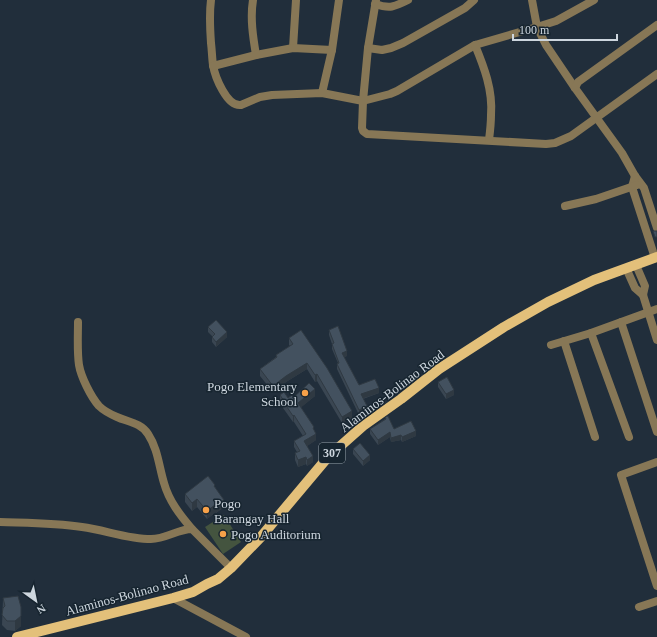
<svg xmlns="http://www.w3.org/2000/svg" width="657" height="637" font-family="Georgia,serif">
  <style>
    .garden { fill: #44543f }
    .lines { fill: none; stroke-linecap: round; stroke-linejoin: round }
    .minor { stroke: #877756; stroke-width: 8 }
    .tertiary { stroke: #877756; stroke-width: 8 }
    .primary { stroke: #e3c07a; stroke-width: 10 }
    .wall { fill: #3a4652 }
    .shaded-wall { fill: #2f3942 }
    .building { fill: #43515f; stroke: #2f3942 }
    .poi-dot { fill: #f7a149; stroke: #172530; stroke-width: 1.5 }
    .labels { text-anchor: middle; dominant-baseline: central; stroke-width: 3; stroke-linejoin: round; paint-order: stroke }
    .shield { fill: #172530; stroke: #96a1aa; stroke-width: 1 }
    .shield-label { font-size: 12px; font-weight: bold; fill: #cdd6de }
    .poi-label { font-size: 13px; fill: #cdd6de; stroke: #172530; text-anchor: start }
    .street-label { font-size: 13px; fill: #cdd6de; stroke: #172530 }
  </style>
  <rect width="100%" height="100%" fill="#212e3b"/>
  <path class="garden" d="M224 515 241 542 223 554 205 527Z"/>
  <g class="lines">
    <g class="minor">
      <path d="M211 0C209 15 210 29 211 43 212 51 212 58 213 65 215 77 227 107 241 105L260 97 272 95 322 93 363 101 390 94 397 91 475 45 537 27 556 21 594 0"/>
      <path d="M253 0C250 18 253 37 256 55"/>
      <path d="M376 0 368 48 363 101 362 128 363 131 367 134 546 144 555 143 571 136 657 74"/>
      <path d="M532 0 537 27 546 45 575 88 622 153 635 176 644 188 657 228"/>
      <path d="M375 4C390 9 394 7 408 0"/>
      <path d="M475 45C484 67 493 90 491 115 491 124 490 132 489 140"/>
      <path d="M293 48 296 0"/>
      <path d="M368 48 382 50 391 48 403 43 465 8 474 0"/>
      <path d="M213 66 256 55 293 48 332 50"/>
      <path d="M575 88 578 82 657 25"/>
      <path d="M322 93 332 50 339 0"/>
      <path d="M635 176 632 187 655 258"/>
      <path d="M565 206 596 199 637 185"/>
      <path d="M636 265 645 286 643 295 657 340"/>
      <path d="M626 268 635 288 643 295"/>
      <path d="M78 322C78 336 77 351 79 365 81 377 91 397 99 406 104 411 110 414 117 417 128 422 141 423 148 434 158 449 159 467 164 483 169 501 180 515 192 529"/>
      <path d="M621 322 657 432"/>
      <path d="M591 333 629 437"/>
      <path d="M564 341 595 437"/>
      <path d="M551 345 591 333 657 309"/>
      <path d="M657 462 621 475 657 586"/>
      <path d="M0 522C27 523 55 523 82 527 105 530 128 539 151 539 166 539 178 529 192 529L231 568"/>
      <path d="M639 607 657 601"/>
    </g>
    <path class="tertiary" d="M173 598 246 637"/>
    <path class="primary" d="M17 637 173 598 193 592 207 584 218 579 231 568 260 538 328 457 363 426 401 399 439 369 504 327 548 302 594 280 657 257"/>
  </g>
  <g class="wall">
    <path d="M208 327 227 337 216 347 212 342V337H213L208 332Z"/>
    <path d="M329 330 347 356 344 357 359 385 379 393 363 399 367 411 359 415 337 369V364L338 363 332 349V344L329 335Z"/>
    <path d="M289 338 352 418 342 423 317 381 315 382 307 369 286 382 273 392 260 376V369L276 357V355L290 346 289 345Z"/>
    <path d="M438 382 454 395 446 399 438 387Z"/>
    <path d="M280 395 288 398 294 397 315 396 301 407 314 430 316 440 307 446 313 462 307 466 306 464 298 467 295 460V453L297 452 294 447V441L303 436 294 422H293L283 408V406L280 401Z"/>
    <path d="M385 417 394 429 416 436 402 442 401 440 391 442 390 437 378 445 370 434V429L385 419Z"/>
    <path d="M353 449 370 460 363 466 353 454Z"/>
    <path d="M215 487 224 507 216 513V512L207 519 197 507 192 511 185 502V494Z"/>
    <path d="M3 598 21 607V626L15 631 7 630 2 625Z"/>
  </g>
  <g class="shaded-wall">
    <path d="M227 332V337L216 347V342Z"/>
    <path d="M347 351V356L342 358V353Z"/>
    <path d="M307 363V369L286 382 273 392V386L286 376Z"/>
    <path d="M317 374V381L315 382V375Z"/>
    <path d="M379 388V393L361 399V394Z"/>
    <path d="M315 389V396L298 410V403Z"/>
    <path d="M454 390V395L446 399V394Z"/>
    <path d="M367 406V411L359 415V410Z"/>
    <path d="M352 411V418L342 423V417Z"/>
    <path d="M294 415V422H293V416Z"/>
    <path d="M416 431V436L402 442V437Z"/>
    <path d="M390 432V437L378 445V440Z"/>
    <path d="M316 434V440L304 448V441Z"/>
    <path d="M401 435V440L391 442V438Z"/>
    <path d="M370 455V460L363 466V461Z"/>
    <path d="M313 456V462L307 466V460Z"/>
    <path d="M306 457V464L298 467V460Z"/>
    <path d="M197 499V507L192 511V503Z"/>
    <path d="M224 500V507L216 513V505Z"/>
    <path d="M216 504V512L207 519V511Z"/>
    <path d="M21 616V626L15 631V621Z"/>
  </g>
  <g class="building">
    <path d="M653 231H657V237H655Z"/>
    <path d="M216 320 227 332 216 342 212 337 215 334 208 327Z"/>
    <path d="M338 326 347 351 342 353 359 385 375 379 379 388 361 394 367 406 359 410 337 364 339 363 332 344 334 343 329 330Z"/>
    <path d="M301 330 327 368 352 411 342 417 317 374 315 375 307 363 286 376 273 386 260 369 277 357 276 355 293 344 289 338Z"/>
    <path d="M447 377 454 390 446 394 438 382Z"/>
    <path d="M309 383 315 389 298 403 314 427 313 428 316 434 304 441 313 456 307 460 306 457 298 460 295 453 300 451 294 441 306 434 294 415 293 416 283 401H284L280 395 284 392 288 398 292 395 294 397Z"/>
    <path d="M388 416 394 429 411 421 416 431 402 437 401 435 391 438 390 432 378 440 370 429 386 419 385 417Z"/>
    <path d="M360 443 370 455 363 461 353 449Z"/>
    <path d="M208 476 215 485 214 486 224 500 216 505V504L207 511 197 499 192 503 185 494Z"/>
    <path d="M18 596 21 607V616L15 621H7L2 615 3 608 5 606 3 598Z"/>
  </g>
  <g class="poi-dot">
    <circle cx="305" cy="393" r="4"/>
    <circle cx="206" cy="510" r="4"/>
    <circle cx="223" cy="534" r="4"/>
  </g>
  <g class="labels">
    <rect class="shield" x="319" y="443" width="26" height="20" rx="3"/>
    <g class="shield-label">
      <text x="332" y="453">307</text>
    </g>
    <g class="poi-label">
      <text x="297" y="386" text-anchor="end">Pogo Elementary<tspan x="297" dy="15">School</tspan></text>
      <text x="214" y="503">Pogo<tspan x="214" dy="15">Barangay Hall</tspan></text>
      <text x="231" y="534">Pogo Auditorium</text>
    </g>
    <g class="street-label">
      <text transform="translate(392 391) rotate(-37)">Alaminos-Bolinao Road</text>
      <text transform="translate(127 595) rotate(-15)">Alaminos-Bolinao Road</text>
    </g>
  </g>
  <g transform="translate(36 601) rotate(147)" stroke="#172530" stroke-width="3" paint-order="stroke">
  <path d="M0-3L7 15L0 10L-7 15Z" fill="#cdd6de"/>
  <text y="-6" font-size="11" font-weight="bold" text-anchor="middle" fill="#cdd6de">N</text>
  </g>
  <path d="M513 34v6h104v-6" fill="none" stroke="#cdd6de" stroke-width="2"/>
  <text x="519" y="34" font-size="12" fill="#cdd6de" stroke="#172530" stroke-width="3" paint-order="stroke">100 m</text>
</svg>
